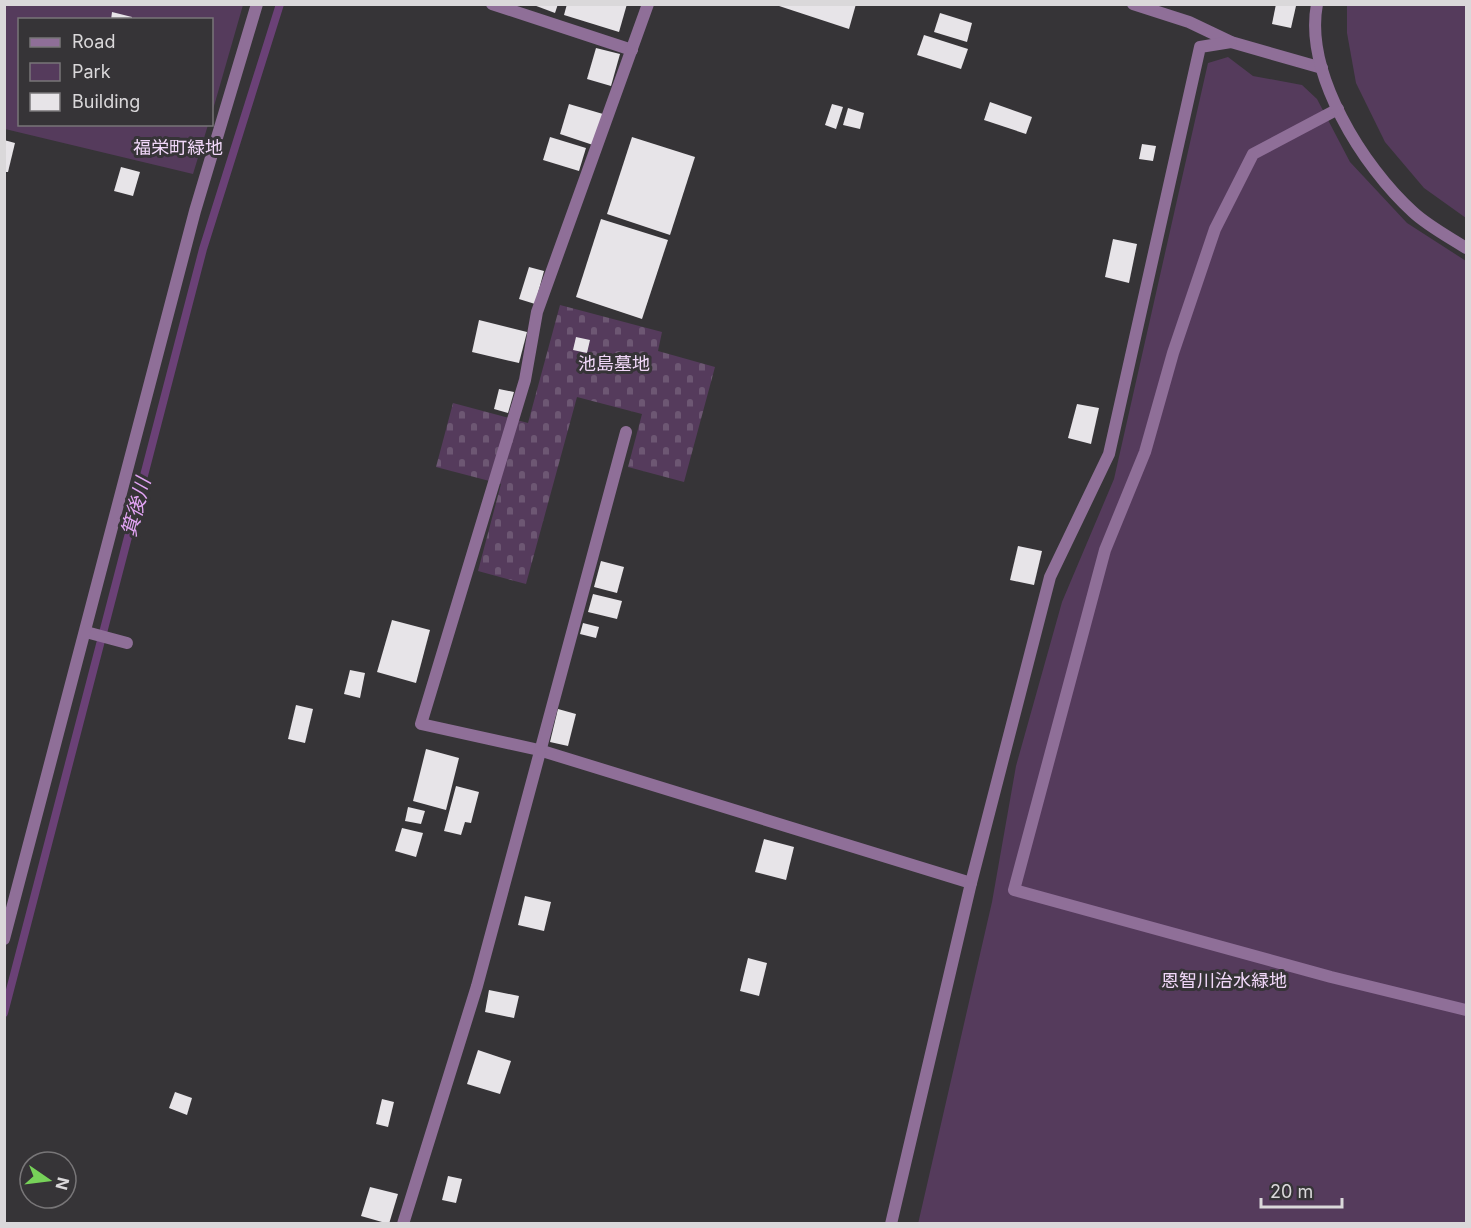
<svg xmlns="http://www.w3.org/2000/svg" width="1471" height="1228" font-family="Inter,'Noto Sans JP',sans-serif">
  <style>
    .cemetery { fill: url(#cemetery-stones) }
    .park { fill: #553b5c }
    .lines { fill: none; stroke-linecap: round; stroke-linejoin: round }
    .stream { stroke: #6b4177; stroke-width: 8 }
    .building { fill: #e7e4e8 }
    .lane { stroke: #8f6f98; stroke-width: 12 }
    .street { stroke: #8f6f98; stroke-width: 12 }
    .labels { text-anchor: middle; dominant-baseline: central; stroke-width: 6; stroke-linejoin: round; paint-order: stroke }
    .park-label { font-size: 18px; fill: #f1d8f9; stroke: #363437 }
    .water-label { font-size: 20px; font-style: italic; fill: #e2a4f4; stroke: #363437 }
  </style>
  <defs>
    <pattern id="cemetery-stones" width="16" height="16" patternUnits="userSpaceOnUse" patternTransform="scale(1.5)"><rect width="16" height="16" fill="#553b5c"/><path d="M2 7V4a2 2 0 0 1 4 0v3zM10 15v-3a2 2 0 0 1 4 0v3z" fill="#6d5773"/></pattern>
  </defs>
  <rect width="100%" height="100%" fill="#363437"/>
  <path class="cemetery" d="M560 305 662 332 658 351 715 367 684 482 628 467 642 414 577 397 526 584 478 571 501 484 436 467 453 403 528 423Z"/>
  <g class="park">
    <path d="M5 5H243L212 113V20H20V124L208 125 193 174 5 129Z"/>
    <path d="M1347 5H1466V218L1424 188 1385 142 1356 83 1347 33Z"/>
    <path d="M1228 57 1253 76 1302 85 1317 99 1350 162 1407 223 1466 261V1223L918 1224 992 902 1016 766 1062 602 1114 479 1208 63Z"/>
  </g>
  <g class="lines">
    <path class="stream" d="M4 1013 203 249 280 4"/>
  </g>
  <g class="building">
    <path d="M531 4H558L555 13Z"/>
    <path d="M567 4H627L619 32 564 15Z"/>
    <path d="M773 4H856L849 29Z"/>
    <path d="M1276 4 1296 6 1291 28 1272 24Z"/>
    <path d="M112 12 132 17V20H111Z"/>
    <path d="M940 13 972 23 967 42 934 32Z"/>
    <path d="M924 35 968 49 961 69 917 55Z"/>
    <path d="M596 48 620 54 611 86 587 79Z"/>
    <path d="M990 102 1032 117 1026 134 984 120Z"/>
    <path d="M569 104 603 114 593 145 560 134Z"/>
    <path d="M832 104 843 107 836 129 825 125Z"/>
    <path d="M848 108 864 113 860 129 843 125Z"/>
    <path d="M550 137 586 148 579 171 543 160Z"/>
    <path d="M632 137 695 157 670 235 607 214Z"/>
    <path d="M4 140 15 143 8 172H4Z"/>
    <path d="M1142 144 1156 146 1153 161 1139 159Z"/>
    <path d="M121 167 140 172 133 196 114 191Z"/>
    <path d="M601 219 668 240 642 319 576 297Z"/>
    <path d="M1113 239 1137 244 1129 283 1105 277Z"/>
    <path d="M529 267 544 271 535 304 519 299Z"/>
    <path d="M479 320 527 332 519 363 472 352Z"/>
    <path d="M576 337 590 340 587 353 573 350Z"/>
    <path d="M587 356 602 359 600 370 584 366Z"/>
    <path d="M499 389 514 392 508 413 494 409Z"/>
    <path d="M1077 404 1099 408 1091 444 1068 438Z"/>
    <path d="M1018 546 1042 551 1034 585 1010 580Z"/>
    <path d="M601 561 624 567 617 593 594 587Z"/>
    <path d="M593 594 622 601 617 619 588 612Z"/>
    <path d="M392 620 430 630 416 683 377 672Z"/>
    <path d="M583 623 599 627 596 638 580 634Z"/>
    <path d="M350 670 365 673 360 698 344 694Z"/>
    <path d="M296 705 313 709 305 743 288 739Z"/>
    <path d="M558 709 576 714 568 746 550 742Z"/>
    <path d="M426 749 459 758 446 810 413 801Z"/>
    <path d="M456 786 479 792 471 823 465 822 461 835 444 831Z"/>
    <path d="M408 807 425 811 421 824 405 821Z"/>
    <path d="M402 828 423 833 416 857 395 851Z"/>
    <path d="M764 839 794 847 786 880 755 872Z"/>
    <path d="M525 896 551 902 544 931 518 925Z"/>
    <path d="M748 958 767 963 759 996 740 991Z"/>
    <path d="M489 990 519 996 514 1018 485 1012Z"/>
    <path d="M478 1050 511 1061 500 1094 467 1084Z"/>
    <path d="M175 1092 192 1098 187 1115 169 1108Z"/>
    <path d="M382 1099 394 1102 388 1127 376 1124Z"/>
    <path d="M448 1176 462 1179 456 1203 442 1200Z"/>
    <path d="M370 1187 398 1194 389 1224 361 1216Z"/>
  </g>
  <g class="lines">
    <g class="lane">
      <path d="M492 4 632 50"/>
      <path d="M1338 109 1253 154 1215 229 1173 353 1145 452 1105 550 1014 890 1331 977 1466 1010"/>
    </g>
    <g class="street">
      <path d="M648 4 537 312 525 380 421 724 539 750 971 883"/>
      <path d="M1133 4 1189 22 1231 42 1322 68"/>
      <path d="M1317 4C1304 73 1363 167 1413 212 1428 226 1449 237 1466 248"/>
      <path d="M86 632 127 643"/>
      <path d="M4 939 195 211 257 4"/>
      <path d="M403 1224 477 986 626 432"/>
      <path d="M891 1224 971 883 1050 577 1109 454 1200 47 1231 42"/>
    </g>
  </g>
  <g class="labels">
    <g class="park-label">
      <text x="178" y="147">福栄町緑地</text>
      <text x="614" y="363">池島墓地</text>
      <text x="1224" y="980">恩智川治水緑地</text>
    </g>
    <g class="water-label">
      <text transform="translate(136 507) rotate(-75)">箕後川</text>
    </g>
  </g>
  <rect width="1471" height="1228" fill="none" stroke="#dad8da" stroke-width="12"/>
  <rect x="18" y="18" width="195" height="108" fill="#363437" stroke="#787678" stroke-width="1.5"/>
  <rect x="30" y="38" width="30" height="9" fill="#8f6f98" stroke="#787678" stroke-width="1.5"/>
  <text x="72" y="48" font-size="18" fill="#dad8da">Road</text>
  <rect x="30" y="63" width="30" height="18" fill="#553b5c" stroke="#787678" stroke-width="1.5"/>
  <text x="72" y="78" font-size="18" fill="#dad8da">Park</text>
  <rect x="30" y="93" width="30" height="18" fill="#e7e4e8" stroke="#787678" stroke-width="1.5"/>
  <text x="72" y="108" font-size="18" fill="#dad8da">Building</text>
  <g transform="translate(48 1180) rotate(104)"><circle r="28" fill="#363437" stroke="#787678" stroke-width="1.5"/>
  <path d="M0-4.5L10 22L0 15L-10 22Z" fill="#77d259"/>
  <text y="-9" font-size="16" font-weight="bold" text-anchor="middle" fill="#dad8da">N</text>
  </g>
  <path d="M1261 1198v9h81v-9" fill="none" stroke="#dad8da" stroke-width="3"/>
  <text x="1270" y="1198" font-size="18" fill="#dad8da" stroke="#363437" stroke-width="4.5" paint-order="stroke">20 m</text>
</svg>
